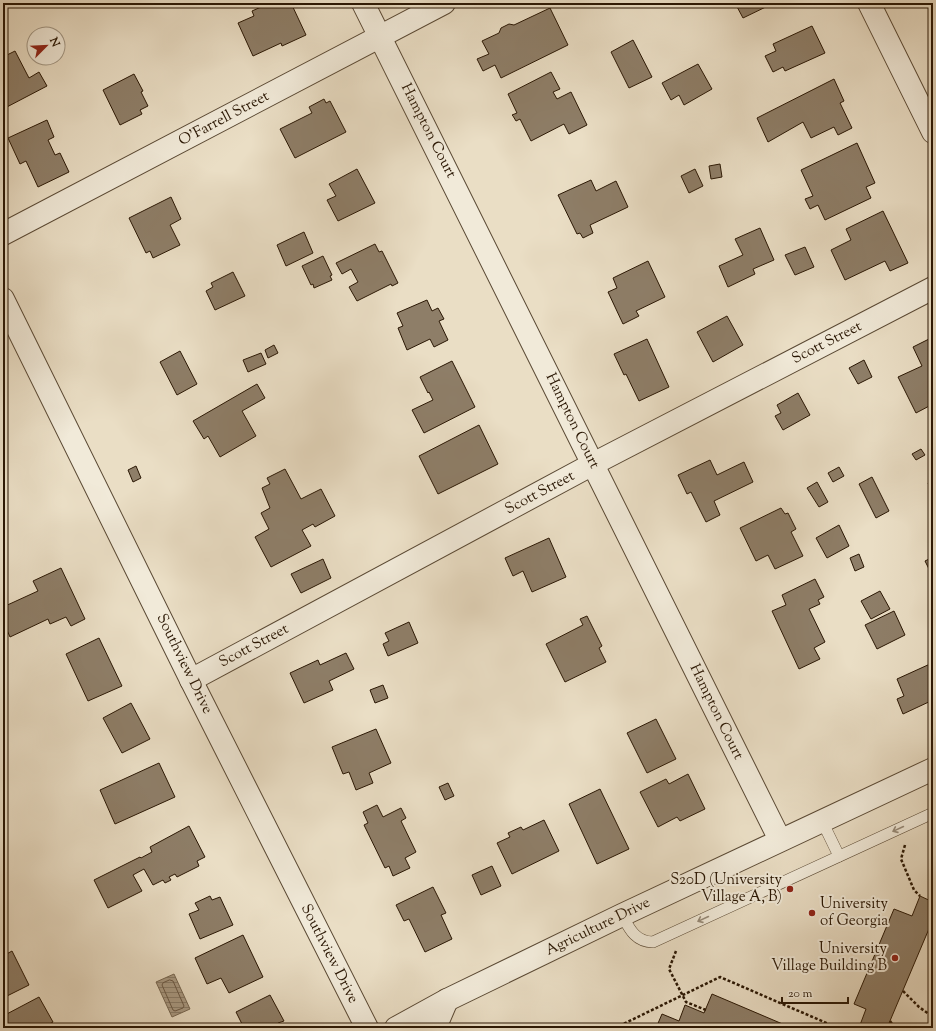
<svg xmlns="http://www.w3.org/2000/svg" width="936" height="1031" font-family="'Sorts Mill Goudy',serif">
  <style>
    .water { fill: url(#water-rules); stroke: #766650 }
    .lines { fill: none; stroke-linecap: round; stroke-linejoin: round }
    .shore { stroke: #6a5844; stroke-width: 1 }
    .building { fill: #8e7e68; stroke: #2a1704 }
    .service-casing { stroke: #5a4934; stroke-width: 12 }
    .minor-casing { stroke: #5a4934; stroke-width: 24 }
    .tertiary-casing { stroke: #5a4934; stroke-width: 24 }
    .path { stroke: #2a1704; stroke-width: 2.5; stroke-dasharray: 3 2; stroke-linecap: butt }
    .service { stroke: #f1ead9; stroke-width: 11 }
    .minor { stroke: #f1ead9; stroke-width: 22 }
    .tertiary { stroke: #f1ead9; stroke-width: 22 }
    .oneway { stroke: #978b79 }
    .poi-dot { fill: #8f2418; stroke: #f1ead9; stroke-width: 1.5 }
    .labels { text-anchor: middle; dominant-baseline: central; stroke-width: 4; stroke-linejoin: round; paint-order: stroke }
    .street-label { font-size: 15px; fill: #2a1704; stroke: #f1ead9 }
    .poi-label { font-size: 15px; fill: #2a1704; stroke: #f1ead9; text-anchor: end }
  </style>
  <defs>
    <pattern id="water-rules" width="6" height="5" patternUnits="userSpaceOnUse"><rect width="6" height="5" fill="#a99a83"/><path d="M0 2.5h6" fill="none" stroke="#8a7d69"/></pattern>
  </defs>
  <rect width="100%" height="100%" fill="#eadec5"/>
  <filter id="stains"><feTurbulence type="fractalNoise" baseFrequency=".005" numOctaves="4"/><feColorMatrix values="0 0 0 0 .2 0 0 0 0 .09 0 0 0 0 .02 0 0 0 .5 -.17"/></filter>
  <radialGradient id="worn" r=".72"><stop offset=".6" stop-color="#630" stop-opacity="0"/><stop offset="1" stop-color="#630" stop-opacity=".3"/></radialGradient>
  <path class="water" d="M174 974 190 1009 172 1017 156 982Z"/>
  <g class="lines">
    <path class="shore" d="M170 980 173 981 184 1006 183 1008 175 1011 173 1010 162 985 163 983Z"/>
  </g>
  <g class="building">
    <path d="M270 3H291L306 35 282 46 281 43 253 56 238 23 254 16 252 11Z"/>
    <path d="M735 3H774L743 18Z"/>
    <path d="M550 8 568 45 501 78 495 65 483 71 477 59 489 54 482 41 499 33 501 28 509 24 514 25Z"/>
    <path d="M812 26 825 53 785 71 783 67 773 72 765 56 776 51 773 44Z"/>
    <path d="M633 40 652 77 629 88 611 52Z"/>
    <path d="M15 51 29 78 39 72 47 86 3 109V57Z"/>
    <path d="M698 64 712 89 684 105 679 95 671 100 662 83Z"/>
    <path d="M551 72 560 89 553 92 557 99 571 92 587 125 569 134 564 124 531 141 520 119 516 121 513 116 512 115 517 113 508 94Z"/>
    <path d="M134 74 143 91 141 92 148 106 140 110 142 114 120 125 103 90Z"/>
    <path d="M834 79 844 101 840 103 852 128 838 135 834 127 811 138 803 122 768 142 757 118Z"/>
    <path d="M324 99 326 103 330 101 346 132 295 158 280 129 312 113 309 107Z"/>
    <path d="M47 120 54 137 48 140 55 155 60 153 69 172 38 187 26 161 20 164 8 138Z"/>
    <path d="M857 143 875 183 866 187 871 198 825 220 818 205 810 209 805 199 813 196 801 170Z"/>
    <path d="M720 164 722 177 711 179 709 166Z"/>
    <path d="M357 169 375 203 338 221 327 200 336 196 329 184Z"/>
    <path d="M695 169 703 186 689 193 681 176Z"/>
    <path d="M591 180 596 191 616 181 628 207 590 225 593 233 583 238 580 233 577 234 558 195Z"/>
    <path d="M171 197 181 219 170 225 180 245 153 258 150 251 146 253 129 218Z"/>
    <path d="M883 211 908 263 890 271 885 261 845 280 831 250 851 240 846 229Z"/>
    <path d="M760 228 774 260 753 269 755 274 728 287 719 266 743 255 735 239Z"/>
    <path d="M304 232 313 253 286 266 277 245Z"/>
    <path d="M375 244 379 252 382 251 398 283 392 286 391 284 357 301 349 287 358 282 351 269 342 274 336 263Z"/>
    <path d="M805 247 814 267 795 275 785 255Z"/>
    <path d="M323 256 332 275 330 276 332 280 314 288 313 284 311 285 302 266Z"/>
    <path d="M648 261 665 297 636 311 639 316 623 324 608 292 617 288 613 278Z"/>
    <path d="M233 272 245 296 215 310 206 291 213 287 211 283Z"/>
    <path d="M427 300 432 311 438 308 444 319 439 321 448 340 434 347 430 339 407 350 398 328 403 326 397 313Z"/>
    <path d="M727 316 743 345 713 362 697 332Z"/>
    <path d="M933 337V404L916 413 898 377 922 366 913 347Z"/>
    <path d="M647 339 669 387 639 401 626 374 624 375 614 354Z"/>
    <path d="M274 345 278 353 268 358 265 350Z"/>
    <path d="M180 351 197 384 177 395 160 362Z"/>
    <path d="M261 353 266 364 248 372 243 360Z"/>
    <path d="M864 360 872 377 858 384 849 368Z"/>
    <path d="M452 361 475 407 424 433 412 410 433 400 429 392 428 393 420 377Z"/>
    <path d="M257 384 265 398 242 411 256 436 220 457 208 436 204 439 193 421Z"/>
    <path d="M798 393 810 415 783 430 775 416 781 413 777 405Z"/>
    <path d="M479 425 498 464 438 494 419 456Z"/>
    <path d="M921 449 925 455 916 460 912 454Z"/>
    <path d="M710 460 717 475 744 462 753 482 714 501 720 515 706 522 691 492 687 494 678 475Z"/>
    <path d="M136 466 141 478 133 482 128 470Z"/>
    <path d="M839 467 844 476 833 482 828 473Z"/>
    <path d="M285 469 301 499 321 489 335 516 315 527 313 524 302 530 311 546 271 567 255 537 269 529 261 513 270 508 262 488 270 484 267 478Z"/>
    <path d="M872 477 889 511 876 518 859 484Z"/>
    <path d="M933 480V490H932L928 483Z"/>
    <path d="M817 482 828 502 819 507 807 488Z"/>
    <path d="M781 508 785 514 788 513 796 529 791 532 803 556 775 569 768 555 756 561 740 528Z"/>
    <path d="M839 525 849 546 827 558 816 538Z"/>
    <path d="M549 538 566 577 532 592 523 571 513 576 505 558Z"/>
    <path d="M859 554 864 567 855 571 850 558Z"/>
    <path d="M933 557V577L925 561Z"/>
    <path d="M323 559 331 578 301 593 291 574Z"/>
    <path d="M61 568 85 619 71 626 66 617 50 624 48 619 10 637 3 621V607L38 591 33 581Z"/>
    <path d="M815 579 824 597 818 600 820 604 809 609 825 642 814 648 820 659 799 669 772 611 786 605 782 595Z"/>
    <path d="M880 591 890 609 871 619 861 601Z"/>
    <path d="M894 611 905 635 877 649 865 625Z"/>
    <path d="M587 616 602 646 599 648 606 662 565 682 546 644 583 625 580 619Z"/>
    <path d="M409 622 418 643 388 656 383 644 389 641 385 633Z"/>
    <path d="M99 638 122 686 88 701 66 654Z"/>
    <path d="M346 653 354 669 329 681 333 690 304 703 290 673 318 660 320 665Z"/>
    <path d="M930 664 933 671V700L903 714 897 699 904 696 897 679Z"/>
    <path d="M383 685 388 698 375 703 370 690Z"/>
    <path d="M131 703 150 739 122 753 103 718Z"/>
    <path d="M656 719 676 759 647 773 627 733Z"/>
    <path d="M376 729 391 763 369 773 373 783 356 790 349 772 343 774 332 747Z"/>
    <path d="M159 763 175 797 115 824 100 790Z"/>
    <path d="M688 774 705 809 680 821 677 817 658 827 640 792 666 779 669 784Z"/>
    <path d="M448 783 454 796 445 800 439 787Z"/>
    <path d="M600 789 629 849 597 864 569 804Z"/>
    <path d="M377 805 383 817 401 808 406 818 401 821 416 852 405 858 410 868 393 876 389 866 385 868 364 825 368 823 363 812Z"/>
    <path d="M544 820 559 851 512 874 497 843 510 837 508 833 521 827 523 830Z"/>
    <path d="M189 826 205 857 197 861 199 866 177 877 175 874 169 877 171 880 165 883 163 880 153 885 144 869 133 875 142 891 108 908 94 880 140 857 141 858 152 852 150 847Z"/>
    <path d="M492 866 501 886 481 895 472 875Z"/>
    <path d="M433 887 446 913 441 915 452 939 425 952 409 919 404 921 396 905Z"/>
    <path d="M210 896 212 900 220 897 233 925 200 939 189 914 199 910 195 903Z"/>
    <path d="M920 896 933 902V925L931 924 887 1028H866L860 1025 866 1009 854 1004 894 909 912 916Z"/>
    <path d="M243 935 263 977 229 993 221 978 207 984 195 958Z"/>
    <path d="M12 951 29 985 3 998V956Z"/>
    <path d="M712 994 792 1028H656L662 1014 679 1021 685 1005 704 1013Z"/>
    <path d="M270 995 284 1021 278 1023 280 1028H244L236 1012Z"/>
    <path d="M39 997 53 1022 42 1028H3V1016Z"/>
  </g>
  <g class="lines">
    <defs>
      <g id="service">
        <path d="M822 821 839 856"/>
        <path d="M622 915C629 928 635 942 653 942L933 813"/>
      </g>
      <g id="minor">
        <path d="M363 3 780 840"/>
        <path d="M869 3 933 132"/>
        <path d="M3 234 444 3"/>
        <path d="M191 680 593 464 933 288"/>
        <path d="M396 1028 447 1000 622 915 933 769"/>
      </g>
      <g id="tertiary">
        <path d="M3 299 191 680 367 1028"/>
        <path d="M435 1028 447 1000"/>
      </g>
    </defs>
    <use href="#service" class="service-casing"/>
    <use href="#minor" class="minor-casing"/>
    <use href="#tertiary" class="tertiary-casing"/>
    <g class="path">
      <path d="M905 845 901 859 914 890 920 896"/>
      <path d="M676 951 669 969 686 1002 706 1010"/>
      <path d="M903 991 919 1007 933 1017"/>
      <path d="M890 1021 895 1028"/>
      <path d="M615 1028 720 977 838 1028"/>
    </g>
    <use href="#service" class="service"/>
    <use href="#minor" class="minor"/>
    <use href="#tertiary" class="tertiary"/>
  </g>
  <defs><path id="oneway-shaft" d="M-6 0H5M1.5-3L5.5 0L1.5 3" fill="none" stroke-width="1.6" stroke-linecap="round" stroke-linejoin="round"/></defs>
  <g class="oneway">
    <use href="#oneway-shaft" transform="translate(898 829) rotate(155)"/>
    <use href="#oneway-shaft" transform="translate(703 919) rotate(155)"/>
  </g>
  <g class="poi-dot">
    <circle cx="790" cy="889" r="4"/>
    <circle cx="812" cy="913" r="4"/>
    <circle cx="895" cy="958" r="4"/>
  </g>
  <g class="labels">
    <g class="street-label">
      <text transform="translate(224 119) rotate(-28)">O'Farrell Street</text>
      <text transform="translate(428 131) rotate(63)">Hampton Court</text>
      <text transform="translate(827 343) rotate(-27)">Scott Street</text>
      <text transform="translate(572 421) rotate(64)">Hampton Court</text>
      <text transform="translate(540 493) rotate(-28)">Scott Street</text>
      <text transform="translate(254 646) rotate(-28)">Scott Street</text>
      <text transform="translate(184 664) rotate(64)">Southview Drive</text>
      <text transform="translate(716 712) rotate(64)">Hampton Court</text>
      <text transform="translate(598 927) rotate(-26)">Agriculture Drive</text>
      <text transform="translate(329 954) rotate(63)">Southview Drive</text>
    </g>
    <g class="poi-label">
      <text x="782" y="880">S20D (University<tspan x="782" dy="17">Village A, B)</tspan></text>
      <text x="820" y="904" text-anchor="start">University<tspan x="820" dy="17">of Georgia</tspan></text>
      <text x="887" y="949">University<tspan x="887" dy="17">Village Building B</tspan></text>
    </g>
  </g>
  <rect width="936" height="1031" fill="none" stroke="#eadec5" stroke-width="16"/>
  <rect x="4" y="4" width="928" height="1023" fill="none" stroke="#2a1704" stroke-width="2"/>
  <rect x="8" y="8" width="920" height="1015" fill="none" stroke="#2a1704"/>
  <g transform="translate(46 46) rotate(66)"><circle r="19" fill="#f1ead9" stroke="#a19684"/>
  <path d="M0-3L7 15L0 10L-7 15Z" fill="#8f2418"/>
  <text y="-6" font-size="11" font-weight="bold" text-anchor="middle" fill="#2a1704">N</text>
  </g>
  <path d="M782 997v6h66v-6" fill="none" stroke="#2a1704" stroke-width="2"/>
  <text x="788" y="997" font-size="12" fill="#2a1704" stroke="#f1ead9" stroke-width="3" paint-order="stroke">20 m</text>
  <rect width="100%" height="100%" filter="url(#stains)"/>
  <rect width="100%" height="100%" fill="url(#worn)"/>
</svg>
